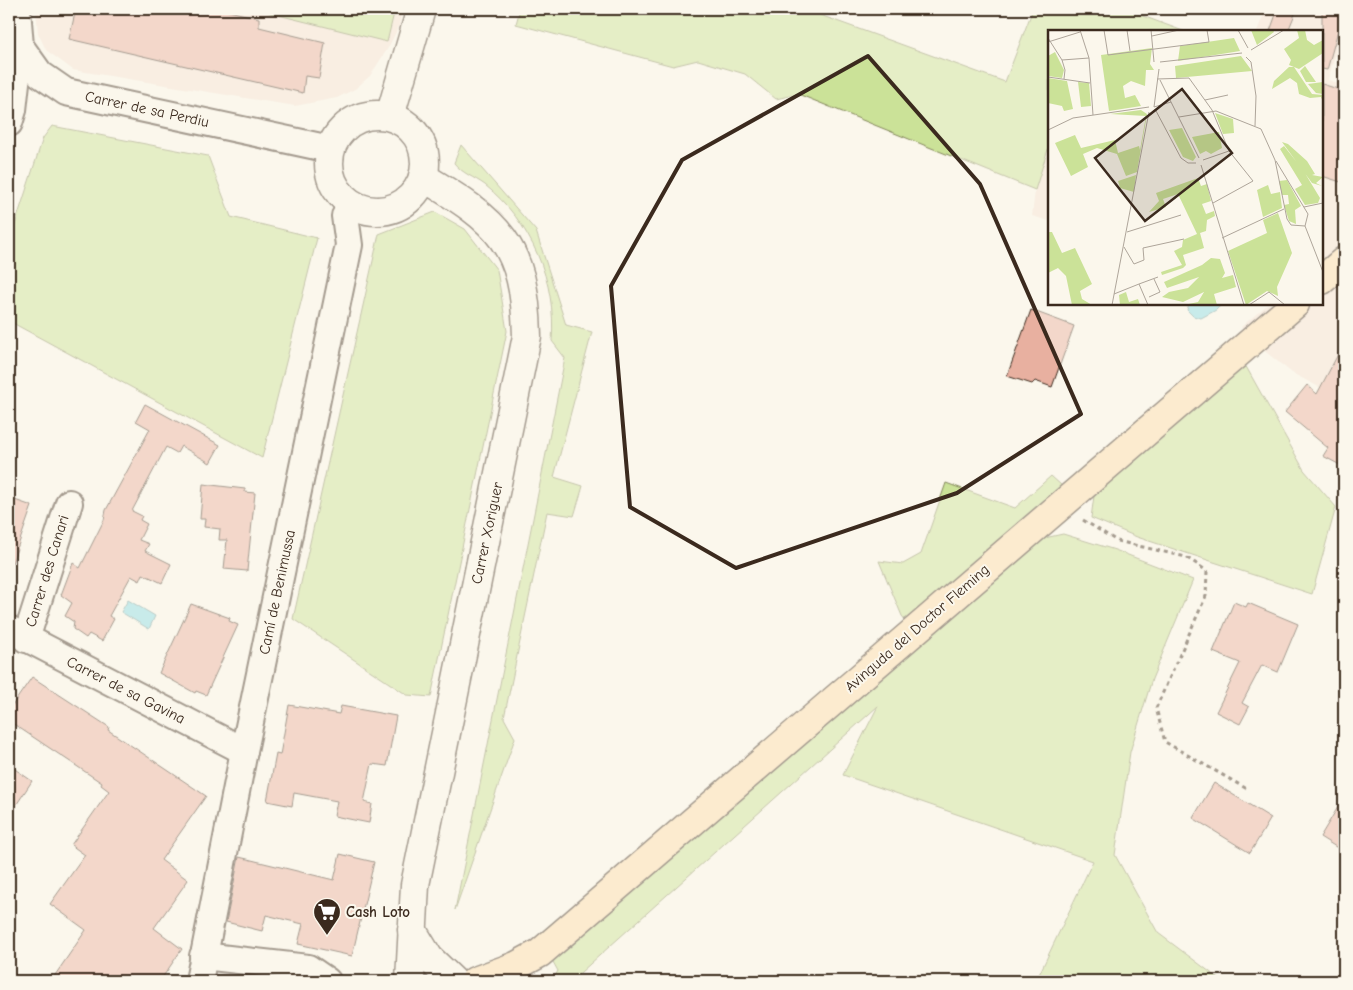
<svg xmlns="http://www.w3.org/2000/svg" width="1353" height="990" font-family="'Comic Neue',sans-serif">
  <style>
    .built { fill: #f5e2d5 }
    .green { fill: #cbe298; stroke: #83865b }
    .water { fill: #8bdce7; stroke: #6b9597 }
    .building { fill: #e8b0a0; stroke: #3b2a1e }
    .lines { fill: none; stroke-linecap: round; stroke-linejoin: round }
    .minor-casing { stroke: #3b2a1e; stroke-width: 30 }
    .tertiary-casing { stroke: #3b2a1e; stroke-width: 31 }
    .primary-casing { stroke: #3b2a1e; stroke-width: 31 }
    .path { stroke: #3b2a1e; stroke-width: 3; stroke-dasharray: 4 4; stroke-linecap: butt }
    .minor { stroke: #fbf7ec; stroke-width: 26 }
    .tertiary { stroke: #fbf7ec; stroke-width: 28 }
    .primary { stroke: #fcdcac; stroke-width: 28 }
    .marked { fill: none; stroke: #3b2a1e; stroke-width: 4; stroke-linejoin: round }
    .labels { text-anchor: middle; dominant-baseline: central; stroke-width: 4; stroke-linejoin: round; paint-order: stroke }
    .street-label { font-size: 15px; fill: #3b2a1e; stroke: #fbf7ec }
    .poi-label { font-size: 15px; font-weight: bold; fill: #3b2a1e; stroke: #fbf7ec; text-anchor: start }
    .inset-road { fill: none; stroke: #aea59a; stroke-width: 1 }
    .view { fill: #3b2a1e; fill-opacity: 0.15; stroke: #3b2a1e; stroke-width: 2.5 }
    .inset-edge { fill: none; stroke: #3b2a1e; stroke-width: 2.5 }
  </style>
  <rect width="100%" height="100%" fill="#fbf7ec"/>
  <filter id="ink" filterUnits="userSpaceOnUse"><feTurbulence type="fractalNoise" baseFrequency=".02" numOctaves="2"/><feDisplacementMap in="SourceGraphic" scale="10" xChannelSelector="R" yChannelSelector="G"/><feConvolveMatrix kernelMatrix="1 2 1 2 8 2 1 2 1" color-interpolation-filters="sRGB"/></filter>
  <g filter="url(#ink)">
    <g class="built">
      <path d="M36 9H402L399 26 388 48 370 76 355 89 337 98 295 106 73 70 46 50 38 33Z"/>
      <path d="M1266 9H1344V23L1328 80 1344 85V400L1292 373 1262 349 1241 327 1268 304H1322V31H1257Z"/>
      <path d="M1049 146V221L1032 216 1035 190Z"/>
    </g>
    <g class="green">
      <path d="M254 9H395L387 42Z"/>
      <path d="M520 9H821L820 15 1005 82 1033 9H1124L1183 31H1049V146L1035 190 798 94 776 99 745 74 698 60 673 66 516 24Z"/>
      <path d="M52 126 208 156 231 217 317 238 262 458 9 321V243L43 138Z"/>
      <path d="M461 145 536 231 566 325 592 332 554 477 583 486 574 516 547 512 504 718 515 738 455 910 565 358 552 341C557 282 531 222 485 185 474 177 463 174 454 163Z"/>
      <path d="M435 212 465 229 497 270 507 331 431 697 407 695 293 619 379 234Z"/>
      <path d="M1244 363 1304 470 1336 507 1312 594 1137 537 1091 518 1094 496Z"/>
      <path d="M1051 476 1062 486 907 622 902 616 879 561 903 564 921 554 946 483 1015 508Z"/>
      <path d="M1063 534 1115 550 1193 580 1152 679 1130 752 1115 855 1158 933 1222 981H1036L1093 861 843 775 878 706 571 981H552L558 971 552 960 1040 539Z"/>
    </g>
    <g class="water">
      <path d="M1189 304H1222L1216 310 1201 318 1193 316 1187 310Z"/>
      <path d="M128 600 155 616 149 629 121 612Z"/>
    </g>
    <g class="building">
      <path d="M76 9H220L259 18V27L325 43 319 78 305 76 303 93 69 39Z"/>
      <path d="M1278 9H1297L1288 31H1270Z"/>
      <path d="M1322 9H1344L1327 70 1322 69Z"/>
      <path d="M1322 84 1344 91V183L1322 176Z"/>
      <path d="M1031 310 1074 326 1052 387 1035 381 1032 384 1007 376Z"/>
      <path d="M1344 343V467L1323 456 1328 448 1285 412 1307 385 1317 394Z"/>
      <path d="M145 404 220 445 210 463 181 446 177 453 166 447 132 511 142 516 140 520 147 524 139 540 149 544 145 551 171 564 162 583 143 574 140 581 131 576 109 616 114 619 102 641 89 634 86 638 73 629 74 622 65 616 72 603 61 595 73 563 80 568 104 520 106 510 150 429 136 421Z"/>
      <path d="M203 484 245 489V492L255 493 247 571 224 569 227 540H219L220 529 204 527 205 519H200Z"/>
      <path d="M9 498 32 506 12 563H9Z"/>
      <path d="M1234 602 1246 607 1248 603 1298 624 1278 672 1262 665 1242 703 1249 707 1240 724 1216 712 1240 663 1213 652Z"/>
      <path d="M191 604 230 618 229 621 238 625 206 695 196 691 195 693 159 673Z"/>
      <path d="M32 677 109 727 108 730 206 796 161 860 188 880 154 928 182 949 160 981H51L86 930 50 904 85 855 71 845 109 791 101 785 102 783 9 721V710Z"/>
      <path d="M289 705 339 714 341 706 396 716 387 766 372 764 364 802 372 804 369 823 334 816 337 801 294 793 292 806 267 801 276 754 280 755Z"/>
      <path d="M9 765 32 781 9 816Z"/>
      <path d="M1214 783 1271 818 1250 853 1193 818Z"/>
      <path d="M1344 797V852L1320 837Z"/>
      <path d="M340 854 374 862 352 956 298 944 303 924 266 915 262 931 226 922 239 857 334 880Z"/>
    </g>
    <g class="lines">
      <defs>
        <g id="minor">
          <path d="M17 9 20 46 40 74 66 92 330 149"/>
          <path d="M9 123 13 110 20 46"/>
          <path d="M9 629 244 751"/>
          <path d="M26 639 69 503"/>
          <path d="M203 956 308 968 327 981"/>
          <path d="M199 981 244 751 349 245 345 216 353 205"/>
        </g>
        <g id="tertiary">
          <circle cx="377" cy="163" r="48"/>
          <path d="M390 116 421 9"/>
          <path d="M412 930 429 958 453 981"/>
          <path d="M410 981 415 885 527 336C525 244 499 222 423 177"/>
        </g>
        <g id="primary">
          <path d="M1322 280 1344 261"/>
          <path d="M475 981 516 966 540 953 1295 304"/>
        </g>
      </defs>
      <use href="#minor" class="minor-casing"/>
      <use href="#tertiary" class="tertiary-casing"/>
      <use href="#primary" class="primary-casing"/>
      <path class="path" d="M1083 520 1117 541 1186 557 1207 571 1206 596 1156 708 1165 742 1247 789"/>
      <use href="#minor" class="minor"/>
      <use href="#tertiary" class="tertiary"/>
      <use href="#primary" class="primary"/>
    </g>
  </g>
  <path d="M0 0H1353V990H0ZM868 56 980 184 1081 414 957 493 736 568 630 507 611 286 682 160Z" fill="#fbf7ec" fill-opacity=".55" fill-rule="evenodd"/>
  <path class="marked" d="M868 56 980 184 1081 414 957 493 736 568 630 507 611 286 682 160Z"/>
  <defs>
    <symbol id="supermarket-pin" viewBox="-11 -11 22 30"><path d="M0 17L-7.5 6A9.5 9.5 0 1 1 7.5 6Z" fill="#3b2a1e" stroke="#fbf7ec"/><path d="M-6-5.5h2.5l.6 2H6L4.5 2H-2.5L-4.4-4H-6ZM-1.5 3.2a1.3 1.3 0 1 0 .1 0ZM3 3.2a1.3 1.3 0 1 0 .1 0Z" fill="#fff"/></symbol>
  </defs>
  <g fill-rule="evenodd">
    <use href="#supermarket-pin" x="311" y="896" width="32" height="43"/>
  </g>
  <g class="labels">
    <g class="street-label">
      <text transform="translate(147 109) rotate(12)">Carrer de sa Perdiu</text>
      <text transform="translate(487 533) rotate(-78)">Carrer Xoriguer</text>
      <text transform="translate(47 571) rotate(-73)">Carrer des Canari</text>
      <text transform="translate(277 592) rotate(-78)">Camí de Benimussa</text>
      <text transform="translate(917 628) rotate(-41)">Avinguda del Doctor Fleming</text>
      <text transform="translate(126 690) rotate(27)">Carrer de sa Gavina</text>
    </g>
    <g class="poi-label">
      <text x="346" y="912">Cash Loto</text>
    </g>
  </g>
  <g transform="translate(1048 30)">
    <rect width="275" height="275" fill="#fbf7ec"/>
    <path d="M203 0H225L226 2 209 15ZM249 0H257L259 10 266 15 275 10V23L251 39 241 35 243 30 236 19 251 8ZM186 8 192 21 130 31 132 16ZM104 18 102 34 106 40H98L97 56 83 51 75 56 77 68 87 65 93 76 61 81 53 25ZM7 22 16 40 14 48 0 46V26ZM193 26 204 41 128 48 127 36ZM257 36 268 52H258L252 41ZM241 37H246L264 64 275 65V72L273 67 262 68 251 64 249 53 242 48 224 59 226 51ZM0 48 19 51 25 79 16 81 14 76 0 73ZM30 52 41 53 43 76 33 77ZM275 52V64L268 63 260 54ZM93 80 99 84 89 142 78 146 69 124 49 118 35 124 40 137 23 146 7 113 27 105 33 118 67 110 70 123 91 116 92 120 98 86 62 84ZM167 83 185 89 186 103 175 104ZM134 98 148 127 145 131 135 127 121 100ZM171 102 174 118 163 124 158 121 152 124 144 107ZM234 112 240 114 259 131 267 144 264 145 275 147 268 153 274 156 264 153ZM236 116 255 140 272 168 270 173 257 175 247 159 254 155 232 119ZM88 145 86 162 72 158 70 151ZM150 148 153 156 159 154 163 171 154 174 158 184 166 181 167 186 159 190 158 201 152 203 156 218 135 225 138 235 135 238 114 245 113 242 134 235 126 221 134 217 135 210 149 204 130 164 115 169 118 177 101 182 111 171 108 163ZM239 150 253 176 247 180 248 194 241 191 236 175 241 174 240 165H234L231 151ZM220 155 223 164 232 162 234 178 215 187 209 160ZM230 183 244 223 229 257 230 266 219 261 198 275 180 221 219 203 215 190ZM0 202H4L14 223 27 218 44 254 32 261 34 269 44 275H24L18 246 10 238 0 243ZM163 228 172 229 177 243 174 248 185 245 188 257 166 264 169 275H136L150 272 156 262 135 272 114 267 121 262 140 258 151 247 119 258 116 252 154 235ZM78 262 81 272 90 269 92 275H72L71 265Z" fill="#cbe298"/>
    <path class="inset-road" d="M32 0 41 28 45 85M56 0 60 25 161 12 159 0M79 0 82 21M103 0 106 32M190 0 200 18M104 6 131 0M0 8 14 30 17 40 16 49M0 12 32 2M203 20 236 0M198 27 203 32 208 66 207 96M14 30 41 28M112 32 194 23M0 47 42 53M109 49 141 48 164 80 181 121 205 151 165 173M112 50 151 128M157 70 180 65M106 77 123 72M106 77 111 39M107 79 133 128 140 133H148M131 87 168 81 213 99 227 130 239 189 243 195 257 196M0 100 25 88 101 77M155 130 181 121M228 131 260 184 257 196M153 135 196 275M256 177 275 173M257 196 275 242M79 202 133 185M174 208 236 179M76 217 86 234 96 230 95 218 136 209M66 264 91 254M101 267 112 262 106 249M64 275 101 82M100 275 91 254 110 247M201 275 221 262 237 275"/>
    <path class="view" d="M134 59 184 123 97 191 47 128Z"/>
    <rect width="275" height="275" class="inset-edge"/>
  </g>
  <rect width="1353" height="990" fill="none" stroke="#fbf7ec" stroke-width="30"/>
  <rect x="15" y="15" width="1323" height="960" fill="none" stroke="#3b2a1e" stroke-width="2" filter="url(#ink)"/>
</svg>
